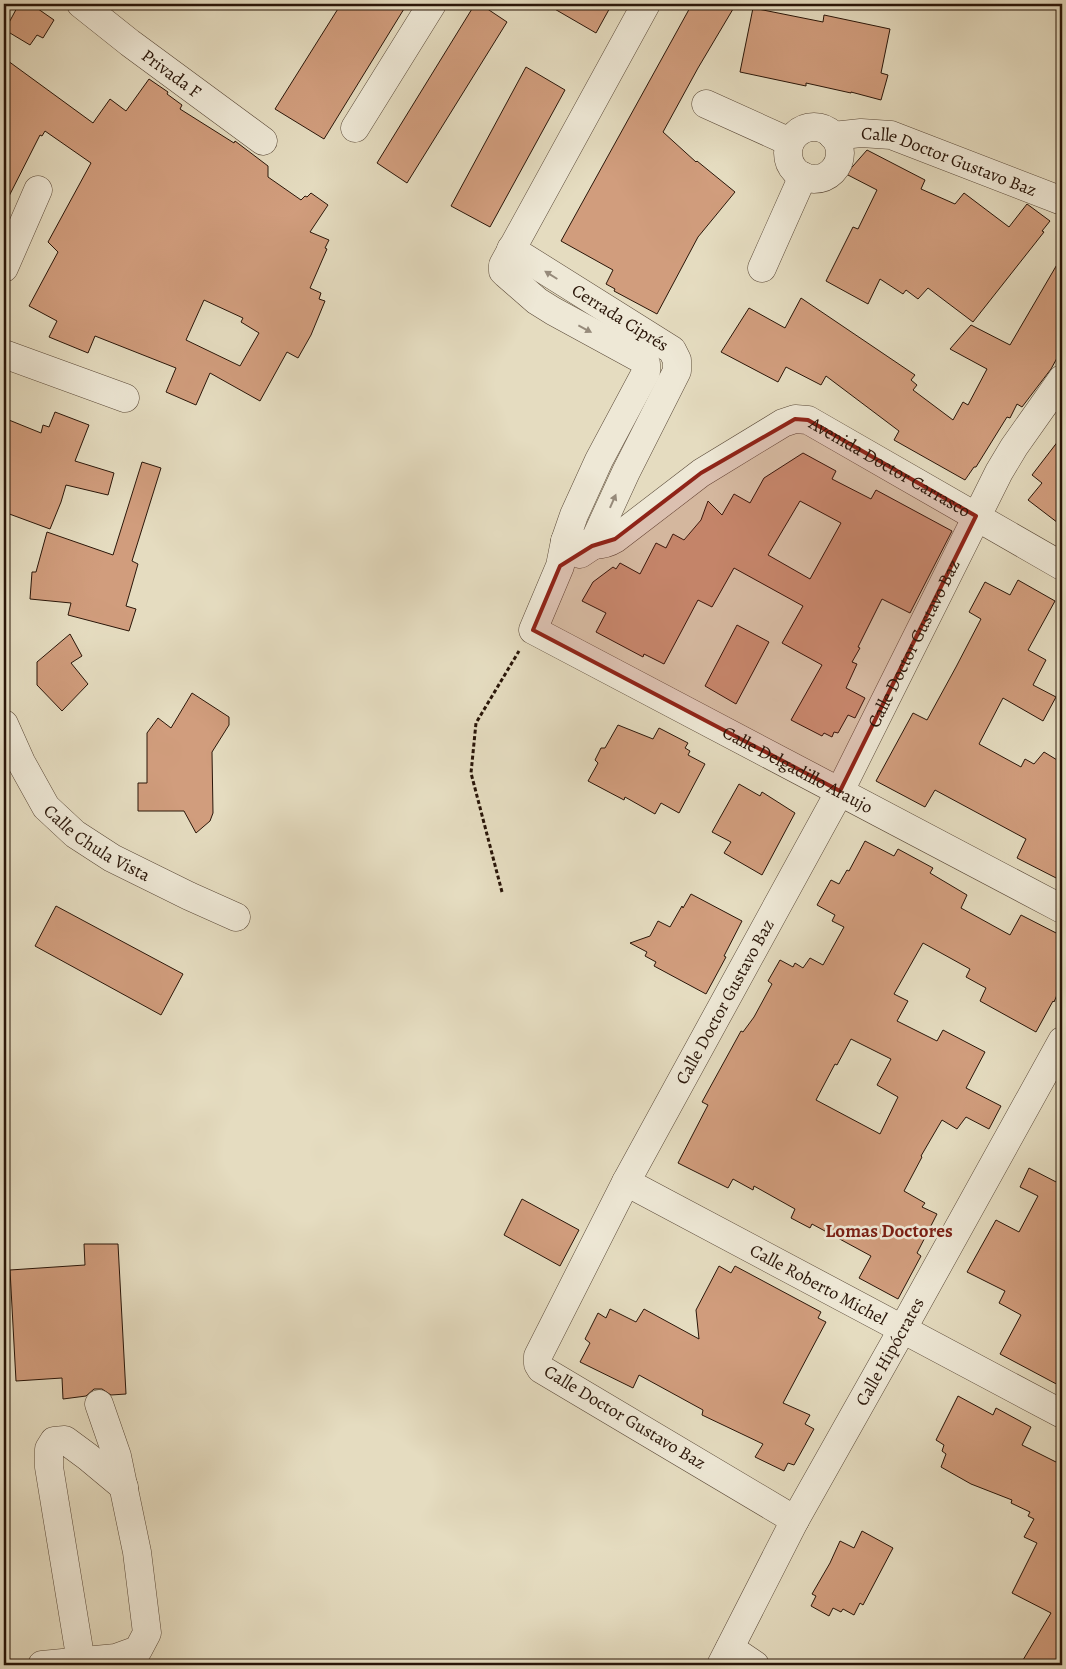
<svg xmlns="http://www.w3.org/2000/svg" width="1066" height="1669" font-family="Alegreya,serif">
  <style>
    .building { fill: #d19d7d; stroke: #2a1609; fill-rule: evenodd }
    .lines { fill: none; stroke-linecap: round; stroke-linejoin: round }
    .minor-casing { stroke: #594837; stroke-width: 29 }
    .path { stroke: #2a1609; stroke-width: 3; stroke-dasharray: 4 2.5; stroke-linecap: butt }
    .minor { stroke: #eee8d6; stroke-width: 28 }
    .oneway { fill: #968a7a }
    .marked { fill: #8f2418; fill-opacity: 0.2; stroke: #8f2418; stroke-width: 4; stroke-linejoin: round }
    .labels { text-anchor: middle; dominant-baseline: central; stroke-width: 5; stroke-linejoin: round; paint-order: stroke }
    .street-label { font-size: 18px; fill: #2a1609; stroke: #eee8d6 }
    .neighbourhood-label { font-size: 19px; font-weight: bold; fill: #7a1f14; stroke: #eee8d6 }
  </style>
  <rect width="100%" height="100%" fill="#e5dcc0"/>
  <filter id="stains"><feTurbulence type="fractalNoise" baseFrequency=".004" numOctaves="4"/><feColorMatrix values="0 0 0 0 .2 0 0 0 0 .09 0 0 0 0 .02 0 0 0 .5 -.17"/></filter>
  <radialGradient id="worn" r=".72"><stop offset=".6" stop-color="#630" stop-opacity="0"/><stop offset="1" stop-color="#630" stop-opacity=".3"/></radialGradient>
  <g class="building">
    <path d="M19 4H31L54 20 43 38 37 35 30 45 5 30Z"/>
    <path d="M341 4H407L324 139 275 109Z"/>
    <path d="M475 4H480L507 22 407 183 377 163Z"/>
    <path d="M546 4H612L596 33Z"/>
    <path d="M692 4H736L698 68 663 132 696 162 697 161 735 192 698 237 657 314 614 291 615 289 606 284 613 270 561 241Z"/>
    <path d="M753 8 823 22 824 15 890 29 881 73 888 75 881 100 851 92V93L806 83V86L740 72Z"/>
    <path d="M4 58 93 123 110 99 126 111 149 79 168 92 167 94 182 105 180 109 234 143 235 141 268 166V177L301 200 305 196 307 197 311 193 328 205 310 232 329 240 325 248 327 249 310 288 321 293 319 299 325 301 311 335 298 358 287 352 260 401 210 373 196 405 166 392 176 368 95 336 88 353 49 337 57 321 29 306 58 252 48 242 91 163 45 131 42 136 40 135 4 206ZM204 300 243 318 241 322 259 333 240 366 186 340Z"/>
    <path d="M526 67 565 90 490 227 451 206Z"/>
    <path d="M867 150 925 180 921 189 955 204 964 193 1009 227 1027 204 1050 221 1042 231 1044 232 973 322 928 288 918 299 906 290 903 294 880 279 868 304 826 281 853 227 858 229 877 190 846 174Z"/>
    <path d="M1062 256V349L1051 369 1022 407 1017 404 1010 418 1007 417 976 467H974L965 480 894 440 899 431 826 376 821 385 786 367 778 382 721 352 749 308 785 328 801 298 915 375 911 380 917 385 913 390 953 420 963 402 968 405 987 369 950 349 971 325 1010 345Z"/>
    <path d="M55 412 89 425 75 461 114 473 108 495 66 485 61 502 50 529 4 512V418L41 433 43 425 49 427Z"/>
    <path d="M1062 436V526L1028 500 1042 483 1032 475Z"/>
    <path d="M803 453 836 471 832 479 871 499 876 490 952 531 910 613 882 599 858 647 860 648 852 662 857 664 846 688 865 698 855 718 848 715 838 733 834 732 832 737 824 733 822 736 791 720 822 665 782 643 803 606 734 568 712 607 698 600 664 664 644 654 643 657 596 632 606 613 582 601 593 582 613 567 616 569 620 563 640 574 656 543 666 548 673 534 684 540 701 520 708 501 722 515 734 494 750 503 764 478ZM800 501 841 523 810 579 768 555Z"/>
    <path d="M142 462 161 468 132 561 138 564 126 606 136 609 129 631 68 615 71 603 30 599 32 572H36L47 532 113 555Z"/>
    <path d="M1018 580 1055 601 1028 650 1046 660 1033 685 1056 697 1043 721 1003 698 979 744 1021 767 1025 759 1034 764 1044 752 1062 763V881L1017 858 1026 839 935 790 925 807 876 781 913 713 927 720 956 667 981 619 969 612 985 582 1010 595Z"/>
    <path d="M737 625 769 642 736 704 705 686Z"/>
    <path d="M70 634 82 656 71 663 88 684 62 711 37 685V662Z"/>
    <path d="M192 693 229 717V725L212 752 213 813 210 821 196 833 184 811H138V783H147V733L158 718 171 728Z"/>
    <path d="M618 725 653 739 659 728 688 743 685 748 690 751 688 755 705 764 679 813 661 803 655 814 625 797 624 800 588 781 598 763 595 760 601 748H605Z"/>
    <path d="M739 784 760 796 762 792 795 813 762 875 724 853 731 842 712 832Z"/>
    <path d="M865 841 894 856 898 849 933 868 930 873 967 895 961 908 1010 935 1021 915 1062 936V983L1054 1002 1053 1001 1036 1032 980 1001 986 988 966 977 970 969 923 943 894 994 908 1001 897 1021 937 1041 943 1030 985 1052 966 1088 1001 1106 989 1129 966 1117 957 1129 942 1120 921 1156 922 1157 904 1191 925 1203 922 1207 937 1214 917 1253 921 1256 898 1299 859 1278 871 1256 812 1224 810 1228 791 1218 795 1209 754 1186 753 1190 733 1179 728 1188 678 1163 708 1105 702 1102 741 1031 743 1032 754 1017 772 984 768 981 780 960 793 967 795 963 803 968 810 958 823 965 844 927 832 921 835 915 817 905 831 880 839 884 847 870 849 871ZM851 1039 891 1059 877 1085 898 1097 880 1134 816 1100 835 1064 837 1065Z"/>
    <path d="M691 894 742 921 724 956 726 957 706 994 654 966 656 962 645 956 647 952 630 943 650 936 658 921 670 927 682 906 683 908Z"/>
    <path d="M56 906 183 974 161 1015 35 946Z"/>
    <path d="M1029 1168 1062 1185V1387L1000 1354 1021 1315 999 1303 1005 1291 967 1272 996 1220 1019 1232 1038 1196 1020 1187Z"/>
    <path d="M522 1199 579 1230 560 1266 504 1235Z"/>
    <path d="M84 1244H118L126 1394 111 1395 102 1389H94L86 1396 63 1399 62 1378 16 1381 10 1270 85 1265Z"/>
    <path d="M719 1266 731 1273 735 1266 821 1312 818 1318 826 1322 783 1403 810 1415 805 1424 814 1429 794 1465 788 1463 784 1471 755 1457 763 1444 702 1415 703 1410 639 1375 633 1388 580 1362 590 1343 585 1339 598 1313 606 1318 610 1309 636 1322 644 1309 699 1339 696 1310Z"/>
    <path d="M958 1396 993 1415 996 1408 1031 1427 1022 1445 1062 1465V1650L1054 1665H1020L1051 1613 1012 1593 1037 1543 1024 1537 1034 1519 1028 1516 1030 1512 1011 1503 1012 1500 971 1484 941 1467 946 1454 942 1451 944 1445 936 1440Z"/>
    <path d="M862 1531 893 1548 863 1605 860 1603 854 1615 843 1609 841 1612 833 1608 829 1616 811 1606 816 1596 812 1594 830 1563 840 1541 854 1548Z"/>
  </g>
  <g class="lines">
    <defs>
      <g id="minor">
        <path id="s1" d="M81 4 130 43 263 141"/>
        <path id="s2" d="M646 4 503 265V271L506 274 537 301 553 311 641 359 646 364V372L599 460 574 515 565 541 560 566 533 630 1062 909"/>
        <path d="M706 104 790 142"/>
        <circle cx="814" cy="153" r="26"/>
        <path d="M355 128 432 4"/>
        <path id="s3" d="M833 136 861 133 891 135 1062 201"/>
        <path id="s4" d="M511 249 672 350 677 360V371L626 472 592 546 580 554"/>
        <path d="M4 268 38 190"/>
        <path d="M762 268 803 176"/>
        <path d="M4 354 125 398"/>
        <path id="s5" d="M565 541C583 544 599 549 615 539L701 473 783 423 795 419 808 420 1062 566"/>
        <path id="s6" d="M4 724 21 762 46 807 75 834 112 858 189 896 236 917"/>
        <path id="s7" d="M626 1182 1062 1414"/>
        <path id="s8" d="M795 1520 541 1369 538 1364V1356L626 1182 840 791 999 472 1014 447 1062 379"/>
        <path d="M730 1648 755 1665"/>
        <path d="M81 1662 49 1467V1449L54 1441 65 1440 88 1457 124 1487"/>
        <path d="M42 1665 116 1658 138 1650 147 1633 137 1552 117 1456 99 1404"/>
        <path id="s9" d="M721 1665 795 1520 902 1330 1062 1041"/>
      </g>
    </defs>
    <use href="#minor" class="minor-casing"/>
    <path class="path" d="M502 892 471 773 476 723 519 651"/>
    <use href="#minor" class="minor"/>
  </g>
  <defs><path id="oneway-solid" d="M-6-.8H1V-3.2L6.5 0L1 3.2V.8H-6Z" transform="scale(1.25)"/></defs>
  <g class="oneway">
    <use href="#oneway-solid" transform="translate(551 275) rotate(-148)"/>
    <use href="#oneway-solid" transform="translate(585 329) rotate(28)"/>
    <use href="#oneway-solid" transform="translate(613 501) rotate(-66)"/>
  </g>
  <path class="marked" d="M795 419 808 420 976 516 840 791 533 630 560 566 592 546 615 539 701 473Z"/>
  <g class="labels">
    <g class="street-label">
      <text stroke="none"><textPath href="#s1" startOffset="114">Privada F</textPath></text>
      <text stroke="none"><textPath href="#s3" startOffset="121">Calle Doctor Gustavo Baz</textPath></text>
      <text stroke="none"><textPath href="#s4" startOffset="129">Cerrada Ciprés</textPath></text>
      <text stroke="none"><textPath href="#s5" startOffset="376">Avenida Doctor Carrasco</textPath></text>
      <text stroke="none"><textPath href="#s8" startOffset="1115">Calle Doctor Gustavo Baz</textPath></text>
      <text stroke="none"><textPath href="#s2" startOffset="1065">Calle Delgadillo Araujo</textPath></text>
      <text stroke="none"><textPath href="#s6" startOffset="156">Calle Chula Vista</textPath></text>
      <text stroke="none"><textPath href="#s8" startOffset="710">Calle Doctor Gustavo Baz</textPath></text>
      <text stroke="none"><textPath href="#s7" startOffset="218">Calle Roberto Michel</textPath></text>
      <text stroke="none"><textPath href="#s9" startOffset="356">Calle Hipócrates</textPath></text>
      <text transform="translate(625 1417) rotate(31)">Calle Doctor Gustavo Baz</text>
    </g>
    <g class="neighbourhood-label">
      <text x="889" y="1231">Lomas Doctores</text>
    </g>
  </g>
  <rect width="1066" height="1669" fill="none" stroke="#e5dcc0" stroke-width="20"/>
  <rect x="5" y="5" width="1056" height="1659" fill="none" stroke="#2a1609" stroke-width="2.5"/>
  <rect x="10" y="10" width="1046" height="1649" fill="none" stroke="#2a1609"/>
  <rect width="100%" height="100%" filter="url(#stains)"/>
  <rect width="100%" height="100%" fill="url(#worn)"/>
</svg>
